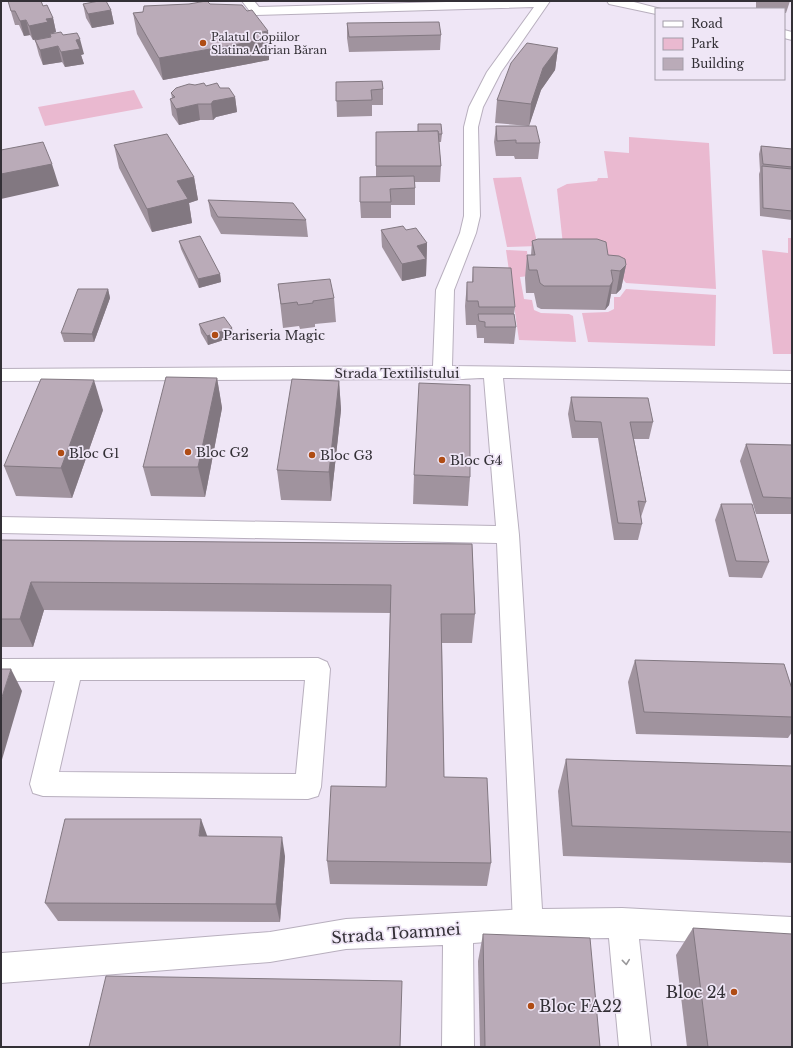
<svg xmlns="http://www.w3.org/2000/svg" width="793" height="1048" font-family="'Libre Baskerville',serif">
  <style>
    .green { fill: #eab9d0 }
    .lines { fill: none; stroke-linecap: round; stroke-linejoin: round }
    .pedestrian-casing { stroke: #b8afbe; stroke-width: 2 }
    .minor-casing { stroke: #b8afbe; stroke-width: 2 }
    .pedestrian { fill: #fff; fill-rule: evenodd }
    .minor { fill: #fff; fill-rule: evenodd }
    .wall { fill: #a0939e }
    .shaded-wall { fill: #827881 }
    .building { fill: #baabb8; stroke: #827881 }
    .oneway { stroke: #99989a }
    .poi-dot { fill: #af4c14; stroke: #efe6f6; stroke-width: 1.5 }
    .labels { text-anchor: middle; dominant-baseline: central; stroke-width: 3.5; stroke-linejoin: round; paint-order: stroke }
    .far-poi-label { font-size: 11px; fill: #333036; stroke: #efe6f6; text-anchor: start }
    .poi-label { font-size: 13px; fill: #333036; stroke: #efe6f6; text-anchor: start }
    .street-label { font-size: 13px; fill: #333036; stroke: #efe6f6 }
    .near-street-label { font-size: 16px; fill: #333036; stroke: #efe6f6 }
    .near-poi-label { font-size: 16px; fill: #333036; stroke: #efe6f6; text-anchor: end }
  </style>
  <rect width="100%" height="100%" fill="#efe6f6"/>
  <g class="green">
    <path d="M134 90 143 108 45 126 38 107Z"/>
    <path d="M629 137 709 143 716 289 626 283 622 278 563 245 557 189 567 184 597 181 598 178H608L604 151 629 153Z"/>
    <path d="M521 177 538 246 507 247 493 178Z"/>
    <path d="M788 238H792V354H773L762 250 788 253Z"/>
    <path d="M506 250 527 251 529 276 520 277 524 299 532 300 534 310 541 313 569 314 573 316 576 342 519 340Z"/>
    <path d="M626 289 716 295 715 346 588 342 582 313 608 312 614 309V297H620Z"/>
  </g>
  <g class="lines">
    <defs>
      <path id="pedestrian" d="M528 909 538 914 543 924 538 934 528 939 473 943 474 1047H442L443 945 346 949 270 962 1 983 2 953 270 932 346 919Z"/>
      <g id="minor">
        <path d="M242 1H254L259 7 484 1H550L501 72 483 107 478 127 480 216 476 233 454 290 452 366 792 371V383L503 378 519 535 542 909 622 908 792 917V947L639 939 651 1047H619L609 938 528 939 518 934 513 924 497 543 1 533V517L496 526 484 378C471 378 446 381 436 379L1 381V369L433 366 436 290 460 233 464 216V127L469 107 487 72 534 7 256 15 252 14Z"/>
        <path d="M607 1H630L661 9H656V14L609 4Z"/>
        <path d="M784 30 792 32V40L784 38Z"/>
        <path d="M318 658 327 662 330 669 321 787 318 796 308 799 43 796 33 793 30 784 55 681H1V659ZM80 680H305L296 774 59 772Z"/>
      </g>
    </defs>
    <use href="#pedestrian" class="pedestrian-casing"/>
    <use href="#minor" class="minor-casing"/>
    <use href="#pedestrian" class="pedestrian"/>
    <use href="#minor" class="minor"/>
  </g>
  <g class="wall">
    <path d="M8 1 43 6 53 18 56 32 50 34H51L63 35 84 54 81 55 84 64 65 67 62 62 43 65 39 55 35 40H33L30 35 24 36 19 25H15L12 15Z"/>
    <path d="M756 1H790L786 13H784V9H756Z"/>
    <path d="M83 4 111 10 114 24 92 28 86 18Z"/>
    <path d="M210 4 270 52H269V60L163 80 137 34 133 13Z"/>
    <path d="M347 23 441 35 440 50 349 52 347 38Z"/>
    <path d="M558 48 555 70 541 90 529 126 495 123 497 100Z"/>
    <path d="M336 82 383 89V105H372V116L337 117Z"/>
    <path d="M195 85 206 86 220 88 235 97 237 112 216 117 213 120H200L179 125 172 115 170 99 172 98 171 93Z"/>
    <path d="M496 126 540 143 538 159H515L514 156H496L494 142Z"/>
    <path d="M376 132 442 134 441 142H439L441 166 440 182H415V205H391V218H361L360 202 376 177Z"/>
    <path d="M114 145 194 177 198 200 189 203 192 223 152 232 119 168Z"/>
    <path d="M761 146 792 149V220L760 216 759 174 760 171 759 154Z"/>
    <path d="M208 200 306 220 308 237 221 234 211 216Z"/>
    <path d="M381 230H406L427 243 426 276 402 281 382 247Z"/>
    <path d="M179 241 220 274 221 282 199 288 181 249Z"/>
    <path d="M532 241 608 255 626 265 621 289 616 294H611L609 305 605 310 541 309 537 307 534 293H526L525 278 527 255H531Z"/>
    <path d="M473 267 515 307 514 314 516 327 514 344 484 343V338H477L476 325H466L465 306 467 282H472Z"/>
    <path d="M278 284 334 298 336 322 315 324V327L300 329 299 326 283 328Z"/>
    <path d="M108 289 110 298 94 342H64L61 333Z"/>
    <path d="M199 324 232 328 233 337 208 345 201 333Z"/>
    <path d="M217 378 222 408 205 497 151 496 143 467Z"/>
    <path d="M339 381 341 410 331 501 281 500 277 470Z"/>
    <path d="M571 397 653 422 649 439H634L646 502 641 517 642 524 638 540H614L598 438H572L568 414Z"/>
    <path d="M103 410 72 498 16 496 4 466Z"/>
    <path d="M746 444 792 445V514H756L740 461Z"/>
    <path d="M414 475 470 477 468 506 413 504Z"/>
    <path d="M721 504 769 562 762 578 729 577 715 520Z"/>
    <path d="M1 540 472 544 475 614 472 643H442L444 777 491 863 487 886 330 884 327 861 386 787 390 613 44 610 33 647H1Z"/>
    <path d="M635 660 792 689V732L788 738 636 734 628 682Z"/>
    <path d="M566 759 792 766V863L563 856 558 791Z"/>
    <path d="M207 837 285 856 280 922 58 921 45 903Z"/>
    <path d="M693 928 792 1047H687L676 955Z"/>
    <path d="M483 934 600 1047H480L478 961Z"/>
  </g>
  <g class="shaded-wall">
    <path d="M111 10 114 24 92 28 88 14Z"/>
    <path d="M53 18 56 32 50 34 51 37 50 34V37L33 40 29 26 46 19Z"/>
    <path d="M26 20 30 35 24 36 20 21Z"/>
    <path d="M268 31 270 52H269V60L163 80 159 58Z"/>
    <path d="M80 39 84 54 81 55 84 64 65 67 61 52 76 40Z"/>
    <path d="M58 46 62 62 43 65 40 50Z"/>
    <path d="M558 48 555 70 541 90 529 126 531 104 543 68Z"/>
    <path d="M235 97 237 112 216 117 213 120 211 104 213 101Z"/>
    <path d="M198 104 200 120 179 125 176 109Z"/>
    <path d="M1 158 52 164 59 186 1 199Z"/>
    <path d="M194 177 198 200 189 203 192 223 152 232 147 209 177 181Z"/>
    <path d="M427 243 426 276 402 281V264L417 246Z"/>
    <path d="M626 265 621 289 616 294 620 271Z"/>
    <path d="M220 274 221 282 199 288 198 279Z"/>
    <path d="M613 281 609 305 605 310 610 286Z"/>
    <path d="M108 289 110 298 94 342 92 334Z"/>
    <path d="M232 328 233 337 208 345 207 336Z"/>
    <path d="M217 378 222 408 205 497 198 467Z"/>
    <path d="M94 380 103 410 72 498 61 468Z"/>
    <path d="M339 381 341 410 331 501 329 472Z"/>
    <path d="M31 582 44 610 33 647 20 619Z"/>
    <path d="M11 669 22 691 1 763V700Z"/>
    <path d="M201 819 208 838 199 836Z"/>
    <path d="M282 837 285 856 280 922 276 904Z"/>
  </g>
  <g class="building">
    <path d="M8 1H41L43 6 47 5 53 18 46 19 48 22 29 26 26 20 20 21 15 11H11Z"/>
    <path d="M99 1H106L111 10 88 14 83 4Z"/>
    <path d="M206 1H207L210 4 242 5 247 11 252 10 268 31 262 32 267 39 159 58 133 13 143 12 144 6 189 4Z"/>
    <path d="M439 22 441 35 349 37 347 23Z"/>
    <path d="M61 32 63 35 77 33 80 39 76 40 80 49 61 52 58 46 40 50 35 40 51 37 50 34Z"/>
    <path d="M527 43 558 48 543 68 531 104 497 100 511 63Z"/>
    <path d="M382 81 383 89 371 90 372 100 336 101V82Z"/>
    <path d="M204 83 206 86 217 83 220 88H229L235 97 213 101 211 104H198L176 109 170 99 175 97 171 93 176 88 189 84 195 85Z"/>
    <path d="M418 124H441L442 134H438V131L418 132Z"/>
    <path d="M496 126H536L540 143H516V140L497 141Z"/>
    <path d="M438 131 441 166H376V132Z"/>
    <path d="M167 134 194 177 177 181 188 199 147 209 114 145Z"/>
    <path d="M43 142 52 164 1 174V150Z"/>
    <path d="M761 146 792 149V167L763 164Z"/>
    <path d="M762 166 792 169V211L763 208Z"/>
    <path d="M414 176 415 188 390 189 391 202H360V177Z"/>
    <path d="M208 200 293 203 306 220 218 217Z"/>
    <path d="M403 226 406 230 416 228 427 243 417 246 426 259 402 264 381 230Z"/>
    <path d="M200 236 220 274 198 279 179 241Z"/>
    <path d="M538 239H597L606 242 608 255 619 256 625 259 626 265 620 271 611 270 613 281 610 286H544L540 283 537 270H529L527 255H535L532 241Z"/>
    <path d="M473 267 511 268 515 307H479L478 301H467V282H473Z"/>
    <path d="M330 279 334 298 313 301V303L298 305 297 302 281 304 278 284Z"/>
    <path d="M78 289H108L92 334 61 333Z"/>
    <path d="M478 314H514L516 327H485V322L479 321Z"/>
    <path d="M224 317 232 328 207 336 199 324Z"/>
    <path d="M166 377 217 378 198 467H143Z"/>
    <path d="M41 379 94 380 61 468 4 466Z"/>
    <path d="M292 379 339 381 329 472 277 470Z"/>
    <path d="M419 383 470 385V477L414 475Z"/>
    <path d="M571 397 648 398 653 422H630L646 502 638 501 642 524 618 523 601 422 575 421Z"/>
    <path d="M746 444 792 445V498L763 497Z"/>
    <path d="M721 504H752L769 562 736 561Z"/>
    <path d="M1 540 472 544 475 614H441L444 777 487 778 491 863 327 861 331 786 386 787 391 585 31 582 20 619H1Z"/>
    <path d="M635 660 784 664 792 689V717L644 712Z"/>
    <path d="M1 669H11L1 700Z"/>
    <path d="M566 759 792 766V832L572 826Z"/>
    <path d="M65 819H201L199 836 282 837 276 904 45 903Z"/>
    <path d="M693 928 792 934V1047H708Z"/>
    <path d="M483 934 590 938 600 1047H485Z"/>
    <path d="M106 976 402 981 400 1047H89Z"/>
  </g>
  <defs><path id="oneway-chevron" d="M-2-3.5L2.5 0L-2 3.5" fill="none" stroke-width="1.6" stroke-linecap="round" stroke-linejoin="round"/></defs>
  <use class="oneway" href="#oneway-chevron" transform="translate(626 962) rotate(84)"/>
  <g class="poi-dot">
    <circle cx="203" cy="43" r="4"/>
    <circle cx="215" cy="335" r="4"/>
    <circle cx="188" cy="452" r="4"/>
    <circle cx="61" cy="453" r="4"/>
    <circle cx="312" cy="455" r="4"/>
    <circle cx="442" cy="460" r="4"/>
    <circle cx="734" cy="992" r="4"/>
    <circle cx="531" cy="1006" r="4"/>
  </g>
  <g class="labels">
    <g class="far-poi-label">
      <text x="211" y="37">Palatul Copiilor<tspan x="211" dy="13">Slatina Adrian Băran</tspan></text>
    </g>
    <g class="poi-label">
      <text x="223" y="335">Pariseria Magic</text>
      <text x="196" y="452">Bloc G2</text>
      <text x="69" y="453">Bloc G1</text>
      <text x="320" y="455">Bloc G3</text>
      <text x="450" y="460">Bloc G4</text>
    </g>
    <g class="street-label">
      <text x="397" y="373">Strada Textilistului</text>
    </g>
    <g class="near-street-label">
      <text transform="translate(396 933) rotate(-4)">Strada Toamnei</text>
    </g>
    <g class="near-poi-label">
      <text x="726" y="992">Bloc 24</text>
      <text x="539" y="1006" text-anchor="start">Bloc FA22</text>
    </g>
  </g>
  <rect width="793" height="1048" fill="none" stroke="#333036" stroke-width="4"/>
  <rect x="655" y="8" width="130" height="72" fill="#efe6f6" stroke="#a49da9"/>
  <rect x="663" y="21" width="20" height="6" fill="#ffffff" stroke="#a49da9"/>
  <text x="691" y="28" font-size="12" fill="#333036">Road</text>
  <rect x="663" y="38" width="20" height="12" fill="#eab9d0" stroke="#a49da9"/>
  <text x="691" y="48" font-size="12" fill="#333036">Park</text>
  <rect x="663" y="58" width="20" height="12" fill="#baabb8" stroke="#a49da9"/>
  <text x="691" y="68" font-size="12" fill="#333036">Building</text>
</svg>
